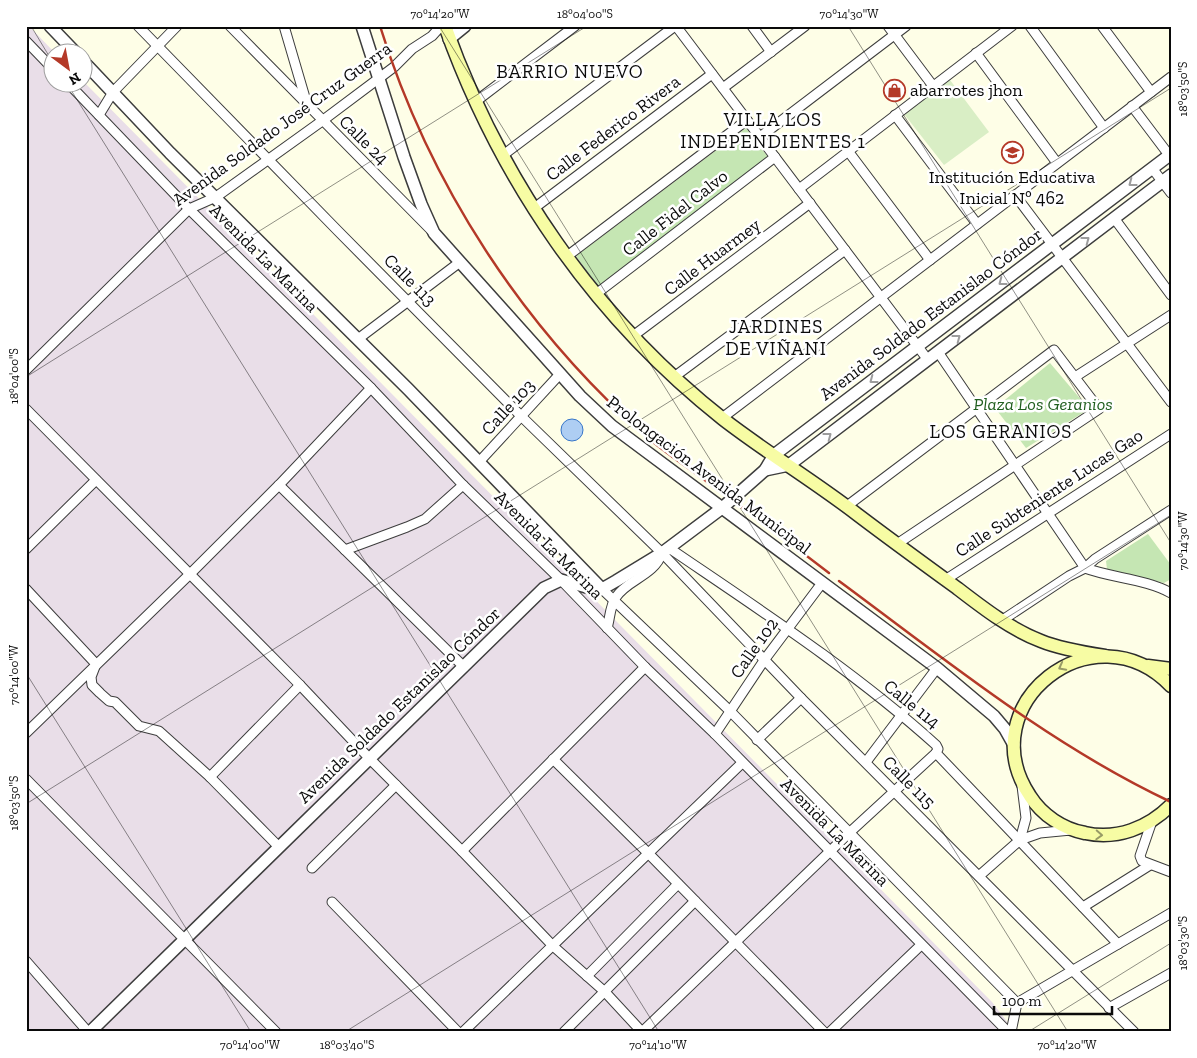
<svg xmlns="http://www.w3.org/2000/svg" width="1197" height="1058" font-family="'Zilla Slab',serif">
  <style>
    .industrial { fill: #e9dee8 }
    .green { fill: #c5e6b3 }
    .pitch { fill: #d9eec5 }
    .water { fill: #aecef3; stroke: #3876c8 }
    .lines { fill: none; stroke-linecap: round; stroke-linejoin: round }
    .minor-casing { stroke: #3d3d3d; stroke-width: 11 }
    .tertiary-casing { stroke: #3d3d3d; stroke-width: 14 }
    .secondary-casing { stroke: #2c2c2c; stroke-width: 15 }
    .minor { stroke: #fff; stroke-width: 9 }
    .tertiary { stroke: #fff; stroke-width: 11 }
    .secondary { stroke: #f7fca4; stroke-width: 12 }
    .rail { stroke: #b43928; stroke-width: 2.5 }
    .oneway { stroke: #9d9d9d }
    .oneway2 { stroke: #989b66 }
    .ticks { fill: none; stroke: #0a0a0a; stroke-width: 1; stroke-opacity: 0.45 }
    .labels { text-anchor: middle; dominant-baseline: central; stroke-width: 5; stroke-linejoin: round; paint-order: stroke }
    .poi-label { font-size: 18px; fill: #0a0a0a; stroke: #fff; text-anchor: start }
    .street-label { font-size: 18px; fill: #0a0a0a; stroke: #fff }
    .park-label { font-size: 18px; font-style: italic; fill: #205e1e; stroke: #fff }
    .neighbourhood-label { font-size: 19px; letter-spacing: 1px; fill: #0a0a0a; stroke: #fff }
    .neatline { fill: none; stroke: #0a0a0a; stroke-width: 2 }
    .ticks-label { font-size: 12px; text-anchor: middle; fill: #0a0a0a }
  </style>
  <rect width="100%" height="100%" fill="#fefee7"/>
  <path class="industrial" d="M26 26H29L54 52H52V82H82L83 81 992 1002 1015 1032H26Z"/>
  <g class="green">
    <path d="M746 128 768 157 599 288 576 256Z"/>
    <path d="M1050 363 1089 409 1026 448 995 408Z"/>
    <path d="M1148 534 1171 565V579L1164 583 1107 569 1106 561Z"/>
  </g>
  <path class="pitch" d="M950 80 989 132 944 165 904 114Z"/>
  <circle class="water" cx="572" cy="430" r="11"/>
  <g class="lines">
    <defs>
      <g id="minor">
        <path d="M138 26 338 231 522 417 662 553 801 698 1134 1032"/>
        <path d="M230 26 431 230"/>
        <path d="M284 26 306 101"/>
        <path d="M676 26 928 360"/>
        <path d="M752 26 771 52"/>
        <path d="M888 26 933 86"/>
        <path d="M1030 26 1104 128"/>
        <path d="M1102 26 1151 92"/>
        <path d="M26 41 52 68"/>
        <path d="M976 53 1057 163"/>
        <path d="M67 82 189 209 371 388 463 485 561 580 645 667 715 734 1008 1032"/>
        <path d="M723 88 805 26"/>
        <path d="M475 102 575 26"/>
        <path d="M1132 106 1169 155"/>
        <path d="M99 115 113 92 177 26"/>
        <path d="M895 115 977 224"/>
        <path d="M760 137 906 26"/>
        <path d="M848 151 930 260"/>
        <path d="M502 156 675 26"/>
        <path d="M1152 168 1171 193"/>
        <path d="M799 189 1012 26"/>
        <path d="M1015 195 1171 402"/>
        <path d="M533 209 712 74"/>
        <path d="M1114 218 1171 295"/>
        <path d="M566 257 747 120"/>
        <path d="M596 294 775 157"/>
        <path d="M633 336 810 203"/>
        <path d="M358 339 460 262"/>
        <path d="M938 352 1085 568"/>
        <path d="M26 370 189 209 216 197 322 121 394 67 412 49 432 36 441 26"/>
        <path d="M674 377 845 250"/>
        <path d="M1075 377 1171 315"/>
        <path d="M26 409 300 685 370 759 462 851 553 946 605 992 642 1032"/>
        <path d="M722 418 1171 77"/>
        <path d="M479 462 560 374"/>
        <path d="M279 485 464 667"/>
        <path d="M847 506 1054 350 1099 409 897 544"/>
        <path d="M669 548C760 610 854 671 936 745L938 749 936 753 1118 944"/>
        <path d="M26 549 96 480"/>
        <path d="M345 550 407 527 425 519 463 485"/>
        <path d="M1085 568C1112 578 1146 579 1171 593"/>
        <path d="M945 580 1171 434"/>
        <path d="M26 589 96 664 91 677 92 685 100 693 109 701 115 702 139 726 159 731 210 777 279 847"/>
        <path d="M602 589 730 711 1017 1003"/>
        <path d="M1001 621 1069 576 1085 568 1095 559 1171 510"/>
        <path d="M607 628C610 619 610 605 616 597 628 579 654 576 662 553"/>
        <path d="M26 733 190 574 279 485 371 388"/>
        <path d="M715 734 765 659 822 583"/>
        <path d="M757 740 801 698"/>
        <path d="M553 759 648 853 824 1032"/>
        <path d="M866 762 937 668"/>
        <path d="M210 777 300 685"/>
        <path d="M26 779 276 1032"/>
        <path d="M1152 821 1140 856 1142 861 1171 872"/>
        <path d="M1020 840 1026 818 1022 786"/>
        <path d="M462 851 645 667"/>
        <path d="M312 868 396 785"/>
        <path d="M979 876 1020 840 1040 833 1071 830"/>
        <path d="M332 902 458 1032"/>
        <path d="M1083 907 1150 865"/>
        <path d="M26 961 88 1032"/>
        <path d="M587 976 678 884"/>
        <path d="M1109 1008 1171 973"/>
        <path d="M463 1032 742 763"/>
        <path d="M564 1032 695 901"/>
        <path d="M642 1032 849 833 936 753"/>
        <path d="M830 1032 921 945"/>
        <path d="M1011 1032 1017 1003 1171 913"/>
      </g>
      <g id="tertiary">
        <path d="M50 26 75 52"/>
        <path d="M362 26 404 157 421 204 434 233 580 396 612 426 937 668 994 716 1005 729 1014 745"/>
        <path d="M449 39 465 26"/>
        <path d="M82 60 170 153 408 389 602 589"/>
        <path d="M765 470 789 465 1171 175"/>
        <path d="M90 1032 544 588 561 580 590 588 602 589 616 581 662 553 722 508 765 470 774 455 1171 154"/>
      </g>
      <g id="secondary">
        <path d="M445 26C500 180 594 317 723 419 767 453 814 481 858 515 891 540 924 564 957 588 983 608 1010 629 1041 641 1058 648 1086 653 1105 656"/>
        <path d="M1148 666 1171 669"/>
        <path d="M1171 686C1094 606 969 704 1030 796 1042 815 1063 829 1085 833 1117 840 1148 828 1171 805"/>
      </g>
    </defs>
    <use href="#minor" class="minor-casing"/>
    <use href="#tertiary" class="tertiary-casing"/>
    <use href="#secondary" class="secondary-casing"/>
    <use href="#minor" class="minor"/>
    <use href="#tertiary" class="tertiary"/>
    <use href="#secondary" class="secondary"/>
    <g class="rail">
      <path d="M380 26C429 184 523 328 647 437 668 455 692 470 714 487 753 515 791 544 829 573"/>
      <path d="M839 581C946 660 1050 745 1171 802"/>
    </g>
  </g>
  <defs><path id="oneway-chevron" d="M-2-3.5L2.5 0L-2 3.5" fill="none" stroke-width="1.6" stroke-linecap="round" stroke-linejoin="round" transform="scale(1.25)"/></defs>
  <g class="oneway">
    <use href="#oneway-chevron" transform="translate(1132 183) rotate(143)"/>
    <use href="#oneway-chevron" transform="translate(1086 240) rotate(-37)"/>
    <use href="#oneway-chevron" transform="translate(1002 282) rotate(143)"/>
    <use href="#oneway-chevron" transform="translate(957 338) rotate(-37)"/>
    <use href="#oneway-chevron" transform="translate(873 380) rotate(143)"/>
    <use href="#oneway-chevron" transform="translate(828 436) rotate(-37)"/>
  </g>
  <g class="oneway2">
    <use href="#oneway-chevron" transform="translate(1062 667) rotate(152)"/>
    <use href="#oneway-chevron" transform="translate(1099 835) rotate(3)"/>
  </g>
  <path class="ticks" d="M31 26 52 61M439 26 1068 1032M848 26 1171 543M66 82 659 1032M26 377 587 26M26 673 251 1032M26 804 1171 88M345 1032 1171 515M1028 1032 1171 943"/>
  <defs>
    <symbol id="shop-ring" viewBox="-11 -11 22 22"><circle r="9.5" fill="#fff" stroke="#b43928" stroke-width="1.5"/><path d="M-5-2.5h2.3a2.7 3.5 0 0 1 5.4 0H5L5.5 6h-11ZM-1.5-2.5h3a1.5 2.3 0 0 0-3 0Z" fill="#b43928"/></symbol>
    <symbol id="school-ring" viewBox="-11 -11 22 22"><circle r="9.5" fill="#fff" stroke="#b43928" stroke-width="1.5"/><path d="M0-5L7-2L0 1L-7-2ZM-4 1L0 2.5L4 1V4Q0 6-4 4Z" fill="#b43928"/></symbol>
  </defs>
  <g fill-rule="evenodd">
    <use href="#shop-ring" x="882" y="78" width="25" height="25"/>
    <use href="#school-ring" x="1000" y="140" width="25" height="25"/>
  </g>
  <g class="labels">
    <g class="poi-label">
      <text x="910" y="90">abarrotes jhon</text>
      <text x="1012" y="177" text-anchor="middle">Institución Educativa<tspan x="1012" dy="21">Inicial Nº 462</tspan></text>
    </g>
    <g class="street-label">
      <text transform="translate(282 124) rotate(-36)">Avenida Soldado José Cruz Guerra</text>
      <text transform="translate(613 128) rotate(-37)">Calle Federico Rivera</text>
      <text transform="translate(364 140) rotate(45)">Calle 24</text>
      <text transform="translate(675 213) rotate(-38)">Calle Fidel Calvo</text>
      <text transform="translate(712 257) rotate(-37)">Calle Huarmey</text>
      <text transform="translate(264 258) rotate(45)">Avenida La Marina</text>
      <text transform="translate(410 280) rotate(45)">Calle 113</text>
      <text transform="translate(931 314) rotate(-37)">Avenida Soldado Estanislao Cóndor</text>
      <text transform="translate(508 407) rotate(-47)">Calle 103</text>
      <text transform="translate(709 475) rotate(37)">Prolongación Avenida Municipal</text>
      <text transform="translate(1049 493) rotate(-33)">Calle Subteniente Lucas Gao</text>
      <text transform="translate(549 545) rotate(45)">Avenida La Marina</text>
      <text transform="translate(754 648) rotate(-55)">Calle 102</text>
      <text transform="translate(912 704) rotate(39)">Calle 114</text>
      <text transform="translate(399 705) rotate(-44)">Avenida Soldado Estanislao Cóndor</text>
      <text transform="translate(909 782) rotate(45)">Calle 115</text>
      <text transform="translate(835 832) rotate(45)">Avenida La Marina</text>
    </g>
    <g class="park-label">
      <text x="1043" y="404">Plaza Los Geranios</text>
    </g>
    <g class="neighbourhood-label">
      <text x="570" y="71">BARRIO NUEVO</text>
      <text x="773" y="119">VILLA LOS<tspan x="773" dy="22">INDEPENDIENTES 1</tspan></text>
      <text x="776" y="326">JARDINES<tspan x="776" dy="22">DE VIÑANI</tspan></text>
      <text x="1001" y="431">LOS GERANIOS</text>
    </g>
  </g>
  <rect width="1197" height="1058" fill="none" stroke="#ffffff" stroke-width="55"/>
  <g transform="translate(68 68) rotate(148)"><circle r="24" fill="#ffffff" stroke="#9d9d9d"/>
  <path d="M0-4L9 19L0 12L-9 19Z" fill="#b43928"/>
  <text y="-8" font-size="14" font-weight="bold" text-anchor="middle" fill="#0a0a0a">N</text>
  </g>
  <path d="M994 1006v8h118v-8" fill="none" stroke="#0a0a0a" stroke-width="2.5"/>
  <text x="1002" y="1006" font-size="15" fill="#0a0a0a" stroke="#ffffff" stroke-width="4" paint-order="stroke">100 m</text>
  <rect x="28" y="28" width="1142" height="1002" class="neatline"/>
  <g class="ticks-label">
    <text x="440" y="18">70°14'20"W</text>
    <text x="585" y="18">18°04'00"S</text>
    <text x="849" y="18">70°14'30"W</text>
    <text transform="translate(1183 89) rotate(-90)" y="4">18°03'50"S</text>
    <text transform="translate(14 376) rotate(-90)" y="4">18°04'00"S</text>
    <text transform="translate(1183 541) rotate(-90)" y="4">70°14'30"W</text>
    <text transform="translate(14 675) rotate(-90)" y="4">70°14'00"W</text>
    <text transform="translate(14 803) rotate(-90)" y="4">18°03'50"S</text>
    <text transform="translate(1183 943) rotate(-90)" y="4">18°03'30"S</text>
    <text x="250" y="1049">70°14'00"W</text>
    <text x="347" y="1049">18°03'40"S</text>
    <text x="658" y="1049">70°14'10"W</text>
    <text x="1067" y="1049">70°14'20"W</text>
  </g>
</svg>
